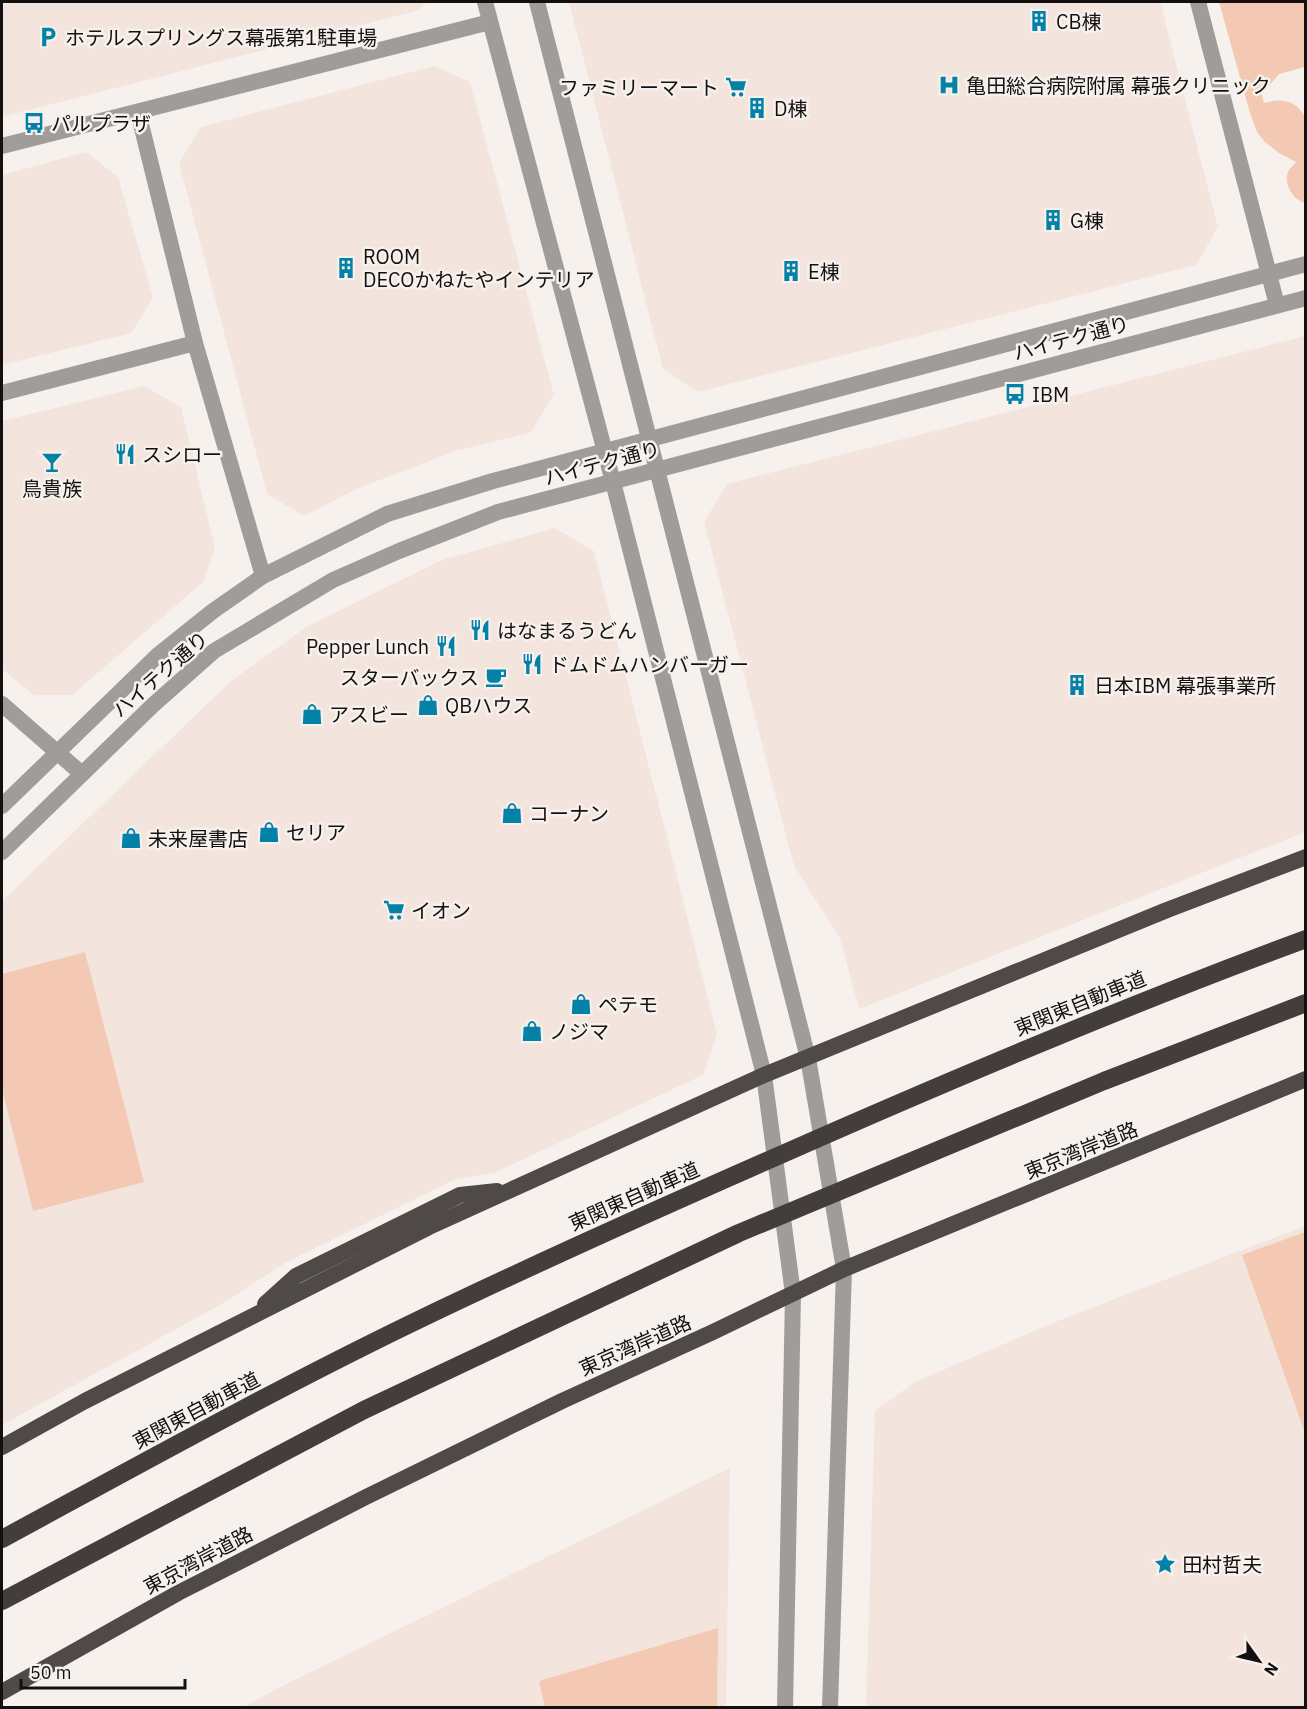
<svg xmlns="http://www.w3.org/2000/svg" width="1307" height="1709" font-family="'IBM Plex Sans','Noto Sans JP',sans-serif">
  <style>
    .built { fill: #f3e4dd }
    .green { fill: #f4c9b4 }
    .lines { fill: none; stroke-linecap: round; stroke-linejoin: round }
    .tertiary { stroke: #9f9c9a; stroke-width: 16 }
    .trunk { stroke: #4f4a48; stroke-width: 16 }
    .motorway { stroke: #433e3b; stroke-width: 18 }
    .labels { text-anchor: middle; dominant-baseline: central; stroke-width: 5; stroke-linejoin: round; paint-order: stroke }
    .poi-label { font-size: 20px; fill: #13100f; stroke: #f7f1ed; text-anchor: start }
    .street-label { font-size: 20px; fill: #13100f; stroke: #f7f1ed }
  </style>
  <rect width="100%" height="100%" fill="#f7f1ed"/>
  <g class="built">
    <path d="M2 2H426L420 10 2 117Z"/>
    <path d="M569 2H1160L1218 227 1196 265 698 392 663 369Z"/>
    <path d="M434 66 470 82 554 395 530 433 455 451 354 490 304 516 267 494 179 163 201 127Z"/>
    <path d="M86 152 118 177 153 298 131 333 2 365V175Z"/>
    <path d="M1305 336V832L859 1009 840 938 794 866 704 522 727 484Z"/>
    <path d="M144 386 181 407 215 548 203 582 72 695H34L2 669V421Z"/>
    <path d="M555 528 594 551 717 1034 703 1075 494 1173 456 1179 285 1263 227 1301 2 1425V901L231 681 308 626 442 560Z"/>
    <path d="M1305 1226V1707L866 1708 875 1411 915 1382 1060 1320Z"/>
    <path d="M730 1468 726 1707 241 1708 284 1685Z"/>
  </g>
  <g class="green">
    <path d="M1219 2H1305V67L1279 74 1269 86 1261 91 1264 103C1281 98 1296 100 1305 117V203C1294 200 1285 187 1287 175 1288 169 1293 166 1296 162L1279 153 1265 142 1257 132 1250 113Z"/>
    <path d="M85 952 144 1182 33 1211 2 1089V974Z"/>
    <path d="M1305 1232H1306L1305 1433 1242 1255Z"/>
    <path d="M718 1628 717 1707H545L539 1681Z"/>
  </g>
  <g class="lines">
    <g class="tertiary">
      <path d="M485 2 613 482 764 1075 793 1294 785 1708"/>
      <path d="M537 2 808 1058 844 1269 830 1708"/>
      <path d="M1198 2 1277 305"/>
      <path d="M138 112 195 343 263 576"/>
      <path d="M2 146 490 22"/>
      <path d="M2 393 195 343"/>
      <path d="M2 704 82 774"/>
      <path d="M2 806 158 655 213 611 263 576 387 514 493 481 1306 264"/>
      <path d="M2 852 153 705 214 651 333 580 399 551 498 512 1306 298"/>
    </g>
    <g class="trunk">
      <path d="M265 1304 296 1276 460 1195 497 1191"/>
      <path d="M2 1447 85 1401 429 1227 764 1075 1167 910 1306 857"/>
      <path d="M2 1692 178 1593 366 1497 562 1401 713 1332 844 1269 1306 1079"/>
    </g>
    <g class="motorway">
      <path d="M2 1539C137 1466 272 1391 410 1324 532 1265 655 1210 778 1156 952 1079 1127 1005 1306 939"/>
      <path d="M2 1601 364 1410 739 1233 1104 1081 1306 1003"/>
    </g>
  </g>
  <defs>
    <symbol id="building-bare" viewBox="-9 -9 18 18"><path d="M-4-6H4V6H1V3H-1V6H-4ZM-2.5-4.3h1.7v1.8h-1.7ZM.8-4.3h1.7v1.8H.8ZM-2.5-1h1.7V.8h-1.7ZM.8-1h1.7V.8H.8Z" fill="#0381a6" stroke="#f7f1ed" stroke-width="2.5" paint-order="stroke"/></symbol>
    <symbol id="parking-bare" viewBox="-9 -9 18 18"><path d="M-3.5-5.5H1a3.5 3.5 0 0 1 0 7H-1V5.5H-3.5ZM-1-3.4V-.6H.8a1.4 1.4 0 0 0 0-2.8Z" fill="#0381a6" stroke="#f7f1ed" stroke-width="2.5" paint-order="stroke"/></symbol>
    <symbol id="hospital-bare" viewBox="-9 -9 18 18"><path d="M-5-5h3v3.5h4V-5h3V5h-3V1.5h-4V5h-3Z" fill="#0381a6" stroke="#f7f1ed" stroke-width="2.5" paint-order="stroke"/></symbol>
    <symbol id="supermarket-bare" viewBox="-9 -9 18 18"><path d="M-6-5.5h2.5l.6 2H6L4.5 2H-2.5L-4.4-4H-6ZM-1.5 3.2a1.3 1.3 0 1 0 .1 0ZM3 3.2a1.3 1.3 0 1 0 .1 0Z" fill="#0381a6" stroke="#f7f1ed" stroke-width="2.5" paint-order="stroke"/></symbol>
    <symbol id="bus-bare" viewBox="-9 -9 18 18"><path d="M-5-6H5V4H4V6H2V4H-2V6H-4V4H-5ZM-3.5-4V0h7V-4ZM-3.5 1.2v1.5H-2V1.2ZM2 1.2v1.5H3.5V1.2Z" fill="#0381a6" stroke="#f7f1ed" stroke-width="2.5" paint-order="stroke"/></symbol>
    <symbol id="restaurant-bare" viewBox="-9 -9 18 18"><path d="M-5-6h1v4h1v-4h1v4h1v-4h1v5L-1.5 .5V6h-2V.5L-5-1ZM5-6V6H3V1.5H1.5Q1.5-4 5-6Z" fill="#0381a6" stroke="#f7f1ed" stroke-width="2.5" paint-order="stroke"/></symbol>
    <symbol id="bar-bare" viewBox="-9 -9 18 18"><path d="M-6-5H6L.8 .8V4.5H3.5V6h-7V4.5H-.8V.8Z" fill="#0381a6" stroke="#f7f1ed" stroke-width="2.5" paint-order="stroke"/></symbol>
    <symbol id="cafe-bare" viewBox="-9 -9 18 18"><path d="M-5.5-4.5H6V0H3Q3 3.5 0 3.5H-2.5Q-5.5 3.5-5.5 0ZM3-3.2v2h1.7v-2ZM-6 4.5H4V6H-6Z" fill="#0381a6" stroke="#f7f1ed" stroke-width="2.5" paint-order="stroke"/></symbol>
    <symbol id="shop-bare" viewBox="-9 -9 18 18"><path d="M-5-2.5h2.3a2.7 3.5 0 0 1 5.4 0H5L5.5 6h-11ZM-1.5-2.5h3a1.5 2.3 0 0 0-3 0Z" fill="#0381a6" stroke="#f7f1ed" stroke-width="2.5" paint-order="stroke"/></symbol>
    <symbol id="sight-bare" viewBox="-9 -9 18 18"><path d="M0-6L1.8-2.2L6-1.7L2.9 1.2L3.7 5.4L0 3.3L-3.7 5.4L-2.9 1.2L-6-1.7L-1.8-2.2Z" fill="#0381a6" stroke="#f7f1ed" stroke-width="2.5" paint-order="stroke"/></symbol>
  </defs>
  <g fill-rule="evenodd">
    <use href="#building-bare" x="1024" y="6" width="30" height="30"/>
    <use href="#parking-bare" x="33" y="22" width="30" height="30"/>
    <use href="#hospital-bare" x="934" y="70" width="30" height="30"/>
    <use href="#supermarket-bare" x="721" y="72" width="30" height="30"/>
    <use href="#building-bare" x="742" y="93" width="30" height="30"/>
    <use href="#bus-bare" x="19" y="108" width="30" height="30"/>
    <use href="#building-bare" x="1038" y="205" width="30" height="30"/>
    <use href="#building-bare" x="331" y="253" width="30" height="30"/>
    <use href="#building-bare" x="776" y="256" width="30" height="30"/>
    <use href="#bus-bare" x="1000" y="379" width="30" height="30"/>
    <use href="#restaurant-bare" x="110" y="439" width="30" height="30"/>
    <use href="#bar-bare" x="37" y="447" width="30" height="30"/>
    <use href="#restaurant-bare" x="465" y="615" width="30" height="30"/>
    <use href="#restaurant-bare" x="431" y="631" width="30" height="30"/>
    <use href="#restaurant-bare" x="517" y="649" width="30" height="30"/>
    <use href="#cafe-bare" x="481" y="662" width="30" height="30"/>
    <use href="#building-bare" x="1062" y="670" width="30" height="30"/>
    <use href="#shop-bare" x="413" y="690" width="30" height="30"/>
    <use href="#shop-bare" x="297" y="699" width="30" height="30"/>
    <use href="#shop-bare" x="497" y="798" width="30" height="30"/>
    <use href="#shop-bare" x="254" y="817" width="30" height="30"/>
    <use href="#shop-bare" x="116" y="823" width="30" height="30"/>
    <use href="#supermarket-bare" x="379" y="895" width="30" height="30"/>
    <use href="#shop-bare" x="566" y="989" width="30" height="30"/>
    <use href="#shop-bare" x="517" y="1016" width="30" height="30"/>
    <use href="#sight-bare" x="1150" y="1549" width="30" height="30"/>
  </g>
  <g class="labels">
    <g class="poi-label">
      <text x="1056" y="21">CB棟</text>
      <text x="65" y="37">ホテルスプリングス幕張第1駐車場</text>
      <text x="966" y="85">亀田総合病院附属 幕張クリニック</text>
      <text x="719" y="87" text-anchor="end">ファミリーマート</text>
      <text x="774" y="108">D棟</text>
      <text x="51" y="123">パルプラザ</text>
      <text x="1070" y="220">G棟</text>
      <text x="363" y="256">ROOM<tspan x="363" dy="23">DECOかねたやインテリア</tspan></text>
      <text x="808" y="271">E棟</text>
      <text x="1032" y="394">IBM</text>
      <text x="142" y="454">スシロー</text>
      <text x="52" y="488" text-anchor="middle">鳥貴族</text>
      <text x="497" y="630">はなまるうどん</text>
      <text x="429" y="646" text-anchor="end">Pepper Lunch</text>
      <text x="549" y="664">ドムドムハンバーガー</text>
      <text x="479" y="677" text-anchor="end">スターバックス</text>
      <text x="1094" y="685">日本IBM 幕張事業所</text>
      <text x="445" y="705">QBハウス</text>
      <text x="329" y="714">アスビー</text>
      <text x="529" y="813">コーナン</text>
      <text x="286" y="832">セリア</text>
      <text x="148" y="838">未来屋書店</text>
      <text x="411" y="910">イオン</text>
      <text x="598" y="1004">ペテモ</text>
      <text x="549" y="1031">ノジマ</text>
      <text x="1182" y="1564">田村哲夫</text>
    </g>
    <g class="street-label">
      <text transform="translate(1071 338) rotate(-15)">ハイテク通り</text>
      <text transform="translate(602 463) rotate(-15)">ハイテク通り</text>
      <text transform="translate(160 674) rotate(-41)">ハイテク通り</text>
      <text transform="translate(1080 1003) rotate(-22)">東関東自動車道</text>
      <text transform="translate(1081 1150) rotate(-22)">東京湾岸道路</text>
      <text transform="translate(634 1196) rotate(-24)">東関東自動車道</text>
      <text transform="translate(635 1345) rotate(-24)">東京湾岸道路</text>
      <text transform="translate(196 1410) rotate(-28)">東関東自動車道</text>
      <text transform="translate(198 1560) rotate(-28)">東京湾岸道路</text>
    </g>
  </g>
  <rect width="1307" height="1709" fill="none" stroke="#13100f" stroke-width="6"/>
  <g transform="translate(1259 1661) rotate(124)" stroke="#f7f1ed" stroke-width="4.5" paint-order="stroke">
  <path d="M0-4.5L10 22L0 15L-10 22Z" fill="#13100f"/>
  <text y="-9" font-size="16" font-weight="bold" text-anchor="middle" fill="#13100f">N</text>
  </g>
  <path d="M21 1679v9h164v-9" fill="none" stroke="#13100f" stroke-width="3"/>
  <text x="30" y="1679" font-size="18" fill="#13100f" stroke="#f7f1ed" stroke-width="4.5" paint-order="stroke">50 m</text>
</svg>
